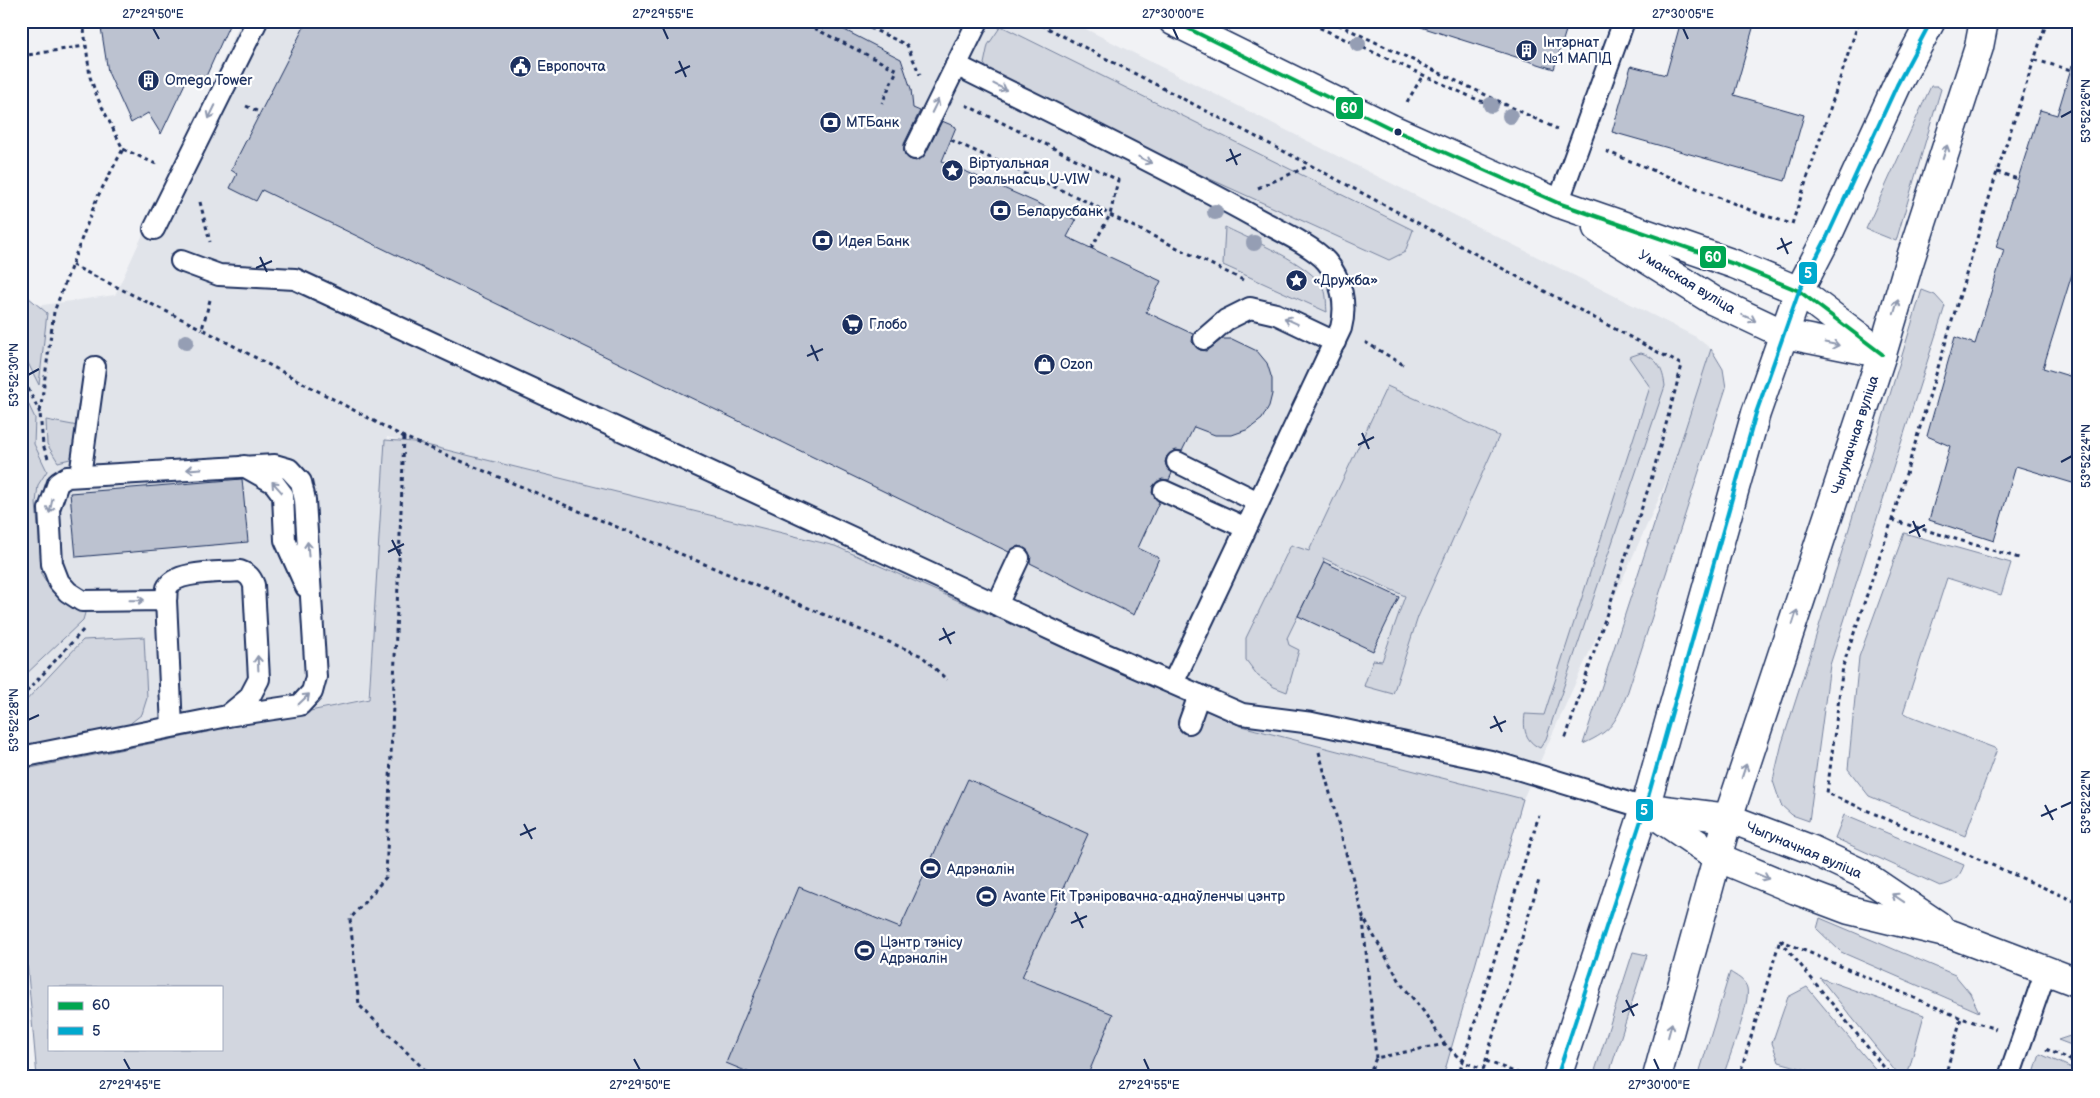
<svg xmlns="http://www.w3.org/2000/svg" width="2100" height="1098" font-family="'Balsamiq Sans',sans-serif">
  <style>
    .built { fill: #e1e4ea }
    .green { fill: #d2d6df; stroke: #76829e; fill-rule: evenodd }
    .building { fill: #bcc2d0; stroke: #1b2f5e }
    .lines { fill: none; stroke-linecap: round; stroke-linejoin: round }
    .service-casing { stroke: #1b2f5e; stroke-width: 24 }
    .minor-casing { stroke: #1b2f5e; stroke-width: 31 }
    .secondary-casing { stroke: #1b2f5e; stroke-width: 31 }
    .path { stroke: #1b2f5e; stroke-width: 3; stroke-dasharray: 4 4; stroke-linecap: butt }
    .service { stroke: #fff; stroke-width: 20 }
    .minor { stroke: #fff; stroke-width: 28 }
    .secondary { stroke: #fff; stroke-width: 28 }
    .bus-1-casing { stroke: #fff; stroke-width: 8 }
    .bus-2-casing { stroke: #fff; stroke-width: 8 }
    .bus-1 { stroke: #00a651; stroke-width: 4 }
    .bus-2 { stroke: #00a9ce; stroke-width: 4 }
    .tree { fill: #959eb4 }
    .oneway { stroke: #8d97ae }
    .ticks { fill: none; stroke: #1b2f5e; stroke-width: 2 }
    .bus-dot { fill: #1b2f5e; stroke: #fff; stroke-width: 2 }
    .labels { text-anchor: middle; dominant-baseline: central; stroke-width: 4.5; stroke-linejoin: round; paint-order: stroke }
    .poi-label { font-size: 14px; fill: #1b2f5e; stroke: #fff; text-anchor: start }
    .street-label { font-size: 14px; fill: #1b2f5e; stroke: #fff }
    .line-badge { stroke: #fff; stroke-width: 2 }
    .badge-label { font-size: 14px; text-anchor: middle; font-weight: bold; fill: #fff }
    .neatline { fill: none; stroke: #1b2f5e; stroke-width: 2 }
    .ticks-label { font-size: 12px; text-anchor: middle; fill: #1b2f5e }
  </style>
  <rect width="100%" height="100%" fill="#f1f2f5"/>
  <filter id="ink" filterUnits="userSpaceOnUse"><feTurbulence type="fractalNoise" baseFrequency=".02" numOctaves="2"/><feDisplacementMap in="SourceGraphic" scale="10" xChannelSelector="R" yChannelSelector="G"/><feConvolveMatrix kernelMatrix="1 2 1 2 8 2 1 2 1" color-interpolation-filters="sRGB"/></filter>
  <g filter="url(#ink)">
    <path class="built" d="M241 21H1070L1696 337 1711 349 1717 370 1523 799 1241 726 835 546 387 437 368 698 21 771V308L115 295Z"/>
    <g class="green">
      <path d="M1001 26 1413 230 1405 252 1389 260 998 83 984 64 988 45Z"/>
      <path d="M1931 86H1937L1941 89 1896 241 1866 229Z"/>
      <path d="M1225 227C1251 240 1310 263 1324 289 1327 295 1326 305 1327 312L1223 265Z"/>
      <path d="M21 282 22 292 47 313 39 385 21 349Z"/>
      <path d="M1922 290 1935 295 1945 306 1830 665 1809 821 1792 815 1781 805 1773 781 1782 743 1809 659Z"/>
      <path d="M1711 349 1723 369 1726 388 1627 694C1615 723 1613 730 1583 744Z"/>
      <path d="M1641 353C1658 358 1663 370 1665 386L1546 739 1540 748C1525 741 1523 729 1525 714L1544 715 1650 387 1629 357Z"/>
      <path d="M1387 386 1499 436 1418 617 1393 694 1364 686 1373 660 1382 661 1405 596 1323 558 1324 562 1287 638 1289 645 1299 650 1287 692 1274 687 1258 676 1246 660V638L1291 545 1309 551Z"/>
      <path d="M21 389 35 418 34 444 47 471 38 485 36 503 42 575 52 591 62 601 81 607 85 613 83 620 21 679Z"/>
      <path d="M46 420 78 426 74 458 58 462 47 444Z"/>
      <path d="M385 440 414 442 835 546 1241 726 1523 799 1443 1077H37L21 894V770L369 699ZM49 987H221V1049H49Z"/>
      <path d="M1904 533 2011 563 2001 595 1947 578 1903 713 1997 749 1965 836 1869 796 1848 769 1859 657Z"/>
      <path d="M144 637 147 698 142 714 127 726 35 745 21 744V706L83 640Z"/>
      <path d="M1844 815 1964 865C1959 878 1954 883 1940 886L1835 838Z"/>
      <path d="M1820 918 1955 975 1970 993 1979 1012 1841 952 1817 929Z"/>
      <path d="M1633 952 1647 955 1608 1077H1593Z"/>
      <path d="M1730 972C1736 976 1745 980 1747 988 1751 1002 1728 1060 1723 1077H1698Z"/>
      <path d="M1820 978 1924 1015 1907 1077H1900Z"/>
      <path d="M1807 987 1882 1077H1832L1779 1062 1772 1043 1788 997Z"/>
      <path d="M2079 1033V1048L2058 1040Z"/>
      <path d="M2040 1054 2079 1071V1077H2033Z"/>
    </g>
    <g class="building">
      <path d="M100 21H231L203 83 188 77 161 134 148 113 131 123 108 72Z"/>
      <path d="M307 21H827L901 59 911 89 913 108 920 111 904 144 905 155 909 159 916 161 925 155 942 121 956 127 942 161 1076 220 1067 237 1161 281 1146 312 1193 334 1192 342 1200 350 1206 351 1211 348 1222 339H1232L1257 351 1267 363 1272 379V394L1269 406 1262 419 1249 429 1232 435H1215L1194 427 1182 451 1176 450 1167 456 1165 462 1167 468 1172 473 1169 480 1162 479 1153 486 1152 493 1159 502 1138 548 1159 558 1134 615 1030 563 1031 556 1024 548 1018 546 1009 552 262 190 256 201 230 188 237 174 231 170Z"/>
      <path d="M1422 21H1569L1554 69 1421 27Z"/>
      <path d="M1681 21H1755L1734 95 1804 115 1785 181 1612 132 1631 66 1666 75Z"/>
      <path d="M2072 65 2079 66V273L2073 271 2043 368 2079 379V485L2016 466 1994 541 1929 520 1950 446 1927 436 1955 337 1975 344 2004 250 1996 247 2040 110 2057 115Z"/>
      <path d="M242 479 248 542 76 557 70 493Z"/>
      <path d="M1324 562 1399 597 1373 651 1298 616Z"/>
      <path d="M968 779 1088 834 1022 977 1113 1014 1087 1077H760L726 1063 799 887 900 928Z"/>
    </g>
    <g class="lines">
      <defs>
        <g id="service">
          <path d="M956 65C1054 114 1155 162 1251 215 1271 227 1311 244 1326 261 1342 279 1347 305 1341 328L1173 683"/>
          <path d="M915 149 978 21"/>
          <path d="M1558 203 1624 21"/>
          <path d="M154 229 257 21"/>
          <path d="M181 261 219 275 295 279 1069 638 1242 714 1312 723 1491 761 1645 808"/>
          <path d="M1204 339 1226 320 1250 308 1276 314 1335 342"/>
          <path d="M1177 462 1258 502"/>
          <path d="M244 466 274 483 283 495 285 540 306 587"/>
          <path d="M80 476 95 367"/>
          <path d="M1164 491 1246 528"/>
          <path d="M166 600C167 596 166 591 167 588 175 570 222 573 240 571 248 574 251 577 254 585L259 679 249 698 227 716"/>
          <path d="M997 605 1019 558"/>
          <path d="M1189 723 1199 695"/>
          <path d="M21 757 227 716 300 705 312 692 316 677 305 500 301 482 289 469 275 465 67 477 58 483 49 509 52 564 59 582 68 592 82 601 166 600 172 727"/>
          <path d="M2009 1077 2046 970"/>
        </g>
        <g id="minor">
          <path d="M1645 808 1717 857 1796 890 1849 910 1953 935 2079 983"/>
          <path d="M1649 808 1728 818 1810 849 1861 873 1938 925"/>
        </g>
        <g id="secondary">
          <path d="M1173 21 1392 129 1558 203 1734 264 1799 291 1882 354"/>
          <path d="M1597 228 1714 301 1784 334 1874 352"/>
          <path d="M1557 1077 1645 808 1756 413 1799 291 1827 237 1897 85 1931 21"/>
          <path d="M1657 1077 1728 818 1882 354 1908 266 1979 47 1984 21"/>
        </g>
      </defs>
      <use href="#service" class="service-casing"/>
      <use href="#minor" class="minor-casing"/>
      <use href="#secondary" class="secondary-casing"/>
      <g class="path">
        <path d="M83 21 90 77 98 99 123 149 156 164"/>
        <path d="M800 21 897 70 882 103"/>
        <path d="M855 21 907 45 920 75"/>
        <path d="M1034 21 1310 165 1682 365 1651 480 1565 740"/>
        <path d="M1305 21 1480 101 1506 105"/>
        <path d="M1331 21 1557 129"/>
        <path d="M2047 21 1997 172 1892 520 1843 666 1827 793 2079 903"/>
        <path d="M21 56 85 46"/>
        <path d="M2035 60 2071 70"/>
        <path d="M1407 102 1423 75"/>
        <path d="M966 105 1118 180 1110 215 1091 249"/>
        <path d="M246 106 261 113"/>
        <path d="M951 140 1092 204 1110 215 1243 280"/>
        <path d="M1606 151 1757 213 1792 224 1859 21"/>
        <path d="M1997 172 2018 179"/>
        <path d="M1258 188 1309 166"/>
        <path d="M200 202 210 242"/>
        <path d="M72 265 202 329"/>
        <path d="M210 300 202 329 404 437 922 656 947 680"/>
        <path d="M1365 342 1404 365"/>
        <path d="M21 374 40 413"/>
        <path d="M404 437 386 877 350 919 359 1005 432 1077"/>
        <path d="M48 458 43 445 40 413 54 312 97 198 123 149"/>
        <path d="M1892 520 2019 558"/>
        <path d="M21 698 85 628"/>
        <path d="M1319 752 1363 917 1402 985 1424 1012 1445 1044 1463 1062 1484 1069"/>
        <path d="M1363 919 1376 1058"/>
        <path d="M1780 940 1961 1018 1996 1029"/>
        <path d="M1780 940 1892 1077"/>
        <path d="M2046 1049 2079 1064"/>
        <path d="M1486 1061 1525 1076"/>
        <path d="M1741 1071 1764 1077"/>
        <path d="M1368 1077 1376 1058 1445 1044"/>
        <path d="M1458 1077 1539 815"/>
        <path d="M1481 1077 1539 880"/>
        <path d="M1739 1077 1780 940"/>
        <path d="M1945 1077 1961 1018"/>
      </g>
      <use href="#service" class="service"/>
      <use href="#minor" class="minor"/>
      <use href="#secondary" class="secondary"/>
      <defs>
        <path id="bus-1" d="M1173 21 1392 129 1558 203 1734 264 1799 291 1882 354"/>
        <path id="bus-2" d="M1557 1077 1645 808 1756 413 1799 291 1827 237 1897 85 1931 21"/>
      </defs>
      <use href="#bus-1" class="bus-1-casing"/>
      <use href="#bus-2" class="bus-2-casing"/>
      <use href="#bus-1" class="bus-1"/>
      <use href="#bus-2" class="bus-2"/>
    </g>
    <g class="tree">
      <circle cx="1358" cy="44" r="8"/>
      <circle cx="1491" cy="105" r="8"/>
      <circle cx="1510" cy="116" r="8"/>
      <circle cx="1215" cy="212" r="8"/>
      <circle cx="1254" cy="243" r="8"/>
      <circle cx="186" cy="342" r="8"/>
    </g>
    <defs><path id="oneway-shaft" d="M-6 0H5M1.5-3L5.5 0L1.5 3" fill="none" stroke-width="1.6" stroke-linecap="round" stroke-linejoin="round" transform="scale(1.25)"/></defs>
    <g class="oneway">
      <use href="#oneway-shaft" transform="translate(1000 87) rotate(27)"/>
      <use href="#oneway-shaft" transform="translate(935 106) rotate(-64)"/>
      <use href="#oneway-shaft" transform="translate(212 112) rotate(116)"/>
      <use href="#oneway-shaft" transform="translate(1945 152) rotate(-72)"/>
      <use href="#oneway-shaft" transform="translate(1145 160) rotate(27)"/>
      <use href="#oneway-shaft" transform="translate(1896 307) rotate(-73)"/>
      <use href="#oneway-shaft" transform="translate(1749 318) rotate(25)"/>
      <use href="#oneway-shaft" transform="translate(1291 321) rotate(-155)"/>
      <use href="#oneway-shaft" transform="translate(1832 344) rotate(11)"/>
      <use href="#oneway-shaft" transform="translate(194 469) rotate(176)"/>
      <use href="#oneway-shaft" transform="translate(277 487) rotate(-132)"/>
      <use href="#oneway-shaft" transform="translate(51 506) rotate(102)"/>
      <use href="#oneway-shaft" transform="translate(308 549) rotate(-94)"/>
      <use href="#oneway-shaft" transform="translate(137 600) rotate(-1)"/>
      <use href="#oneway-shaft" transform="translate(1795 617) rotate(-72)"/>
      <use href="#oneway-shaft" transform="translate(258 663) rotate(-93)"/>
      <use href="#oneway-shaft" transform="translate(304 699) rotate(-44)"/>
      <use href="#oneway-shaft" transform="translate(1744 771) rotate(-72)"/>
      <use href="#oneway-shaft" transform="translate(1762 876) rotate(23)"/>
      <use href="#oneway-shaft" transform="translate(1898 898) rotate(-146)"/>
      <use href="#oneway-shaft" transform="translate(1670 1030) rotate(-75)"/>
    </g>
  </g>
  <path class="ticks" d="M153 28 159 39M663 28 668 39M1173 28 1178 39M1683 28 1688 39M679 61 686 77M675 73 690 66M2061 117 2072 111M1230 149 1237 165M1226 161 1241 154M1781 238 1788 254M1777 249 1792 242M260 257 267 272M256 268 272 261M811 345 818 361M807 356 823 349M28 375 39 369M1362 433 1369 449M1358 445 1374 437M2061 462 2072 456M1913 521 1920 537M1909 533 1925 525M392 540 400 556M388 552 404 544M943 628 951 644M939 640 955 632M1494 716 1502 732M28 720 39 715M1490 728 1506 721M2045 805 2053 820M2061 807 2072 802M2041 816 2057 809M524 824 532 839M520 835 536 828M1075 912 1083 928M1071 923 1087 916M1626 1000 1634 1016M1622 1012 1638 1004M124 1059 130 1070M634 1059 640 1070M1144 1059 1149 1070M1654 1059 1659 1070"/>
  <defs>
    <symbol id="building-disc" viewBox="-11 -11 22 22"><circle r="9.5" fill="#1b2f5e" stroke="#fff"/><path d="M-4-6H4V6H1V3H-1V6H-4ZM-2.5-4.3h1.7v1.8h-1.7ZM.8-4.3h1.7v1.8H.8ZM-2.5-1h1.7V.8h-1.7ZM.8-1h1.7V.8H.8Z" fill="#fff"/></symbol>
    <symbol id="civic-disc" viewBox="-11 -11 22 22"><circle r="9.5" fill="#1b2f5e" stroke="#fff"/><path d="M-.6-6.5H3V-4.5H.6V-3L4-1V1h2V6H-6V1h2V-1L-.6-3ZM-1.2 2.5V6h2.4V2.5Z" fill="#fff"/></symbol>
    <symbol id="bank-disc" viewBox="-11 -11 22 22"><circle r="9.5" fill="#1b2f5e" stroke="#fff"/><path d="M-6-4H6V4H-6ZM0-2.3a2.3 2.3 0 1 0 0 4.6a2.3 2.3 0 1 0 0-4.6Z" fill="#fff"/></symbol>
    <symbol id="sight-disc" viewBox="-11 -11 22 22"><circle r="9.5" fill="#1b2f5e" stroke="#fff"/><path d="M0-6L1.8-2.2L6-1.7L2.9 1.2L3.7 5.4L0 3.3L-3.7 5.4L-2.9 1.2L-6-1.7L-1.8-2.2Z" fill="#fff"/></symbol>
    <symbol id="supermarket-disc" viewBox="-11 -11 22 22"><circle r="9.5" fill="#1b2f5e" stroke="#fff"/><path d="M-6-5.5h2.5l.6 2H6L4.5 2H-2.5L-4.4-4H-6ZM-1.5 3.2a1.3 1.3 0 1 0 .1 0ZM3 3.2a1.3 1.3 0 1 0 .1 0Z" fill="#fff"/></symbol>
    <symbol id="shop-disc" viewBox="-11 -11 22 22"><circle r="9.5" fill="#1b2f5e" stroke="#fff"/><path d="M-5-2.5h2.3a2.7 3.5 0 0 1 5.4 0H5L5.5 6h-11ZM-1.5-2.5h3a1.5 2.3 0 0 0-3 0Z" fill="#fff"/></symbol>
    <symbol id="stadium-disc" viewBox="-11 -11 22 22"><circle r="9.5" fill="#1b2f5e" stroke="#fff"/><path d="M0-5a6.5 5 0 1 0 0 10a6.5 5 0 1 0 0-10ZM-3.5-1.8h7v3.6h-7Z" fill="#fff"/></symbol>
  </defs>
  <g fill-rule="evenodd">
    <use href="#building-disc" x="1514" y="38" width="25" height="25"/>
    <use href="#civic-disc" x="508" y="54" width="25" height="25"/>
    <use href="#building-disc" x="136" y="68" width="25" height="25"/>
    <use href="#bank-disc" x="818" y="110" width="25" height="25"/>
    <use href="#sight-disc" x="940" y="158" width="25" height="25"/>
    <use href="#bank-disc" x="988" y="198" width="25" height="25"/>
    <use href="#bank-disc" x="810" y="228" width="25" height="25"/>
    <use href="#sight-disc" x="1284" y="268" width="25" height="25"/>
    <use href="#supermarket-disc" x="840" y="312" width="25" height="25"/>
    <use href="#shop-disc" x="1032" y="352" width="25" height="25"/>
    <use href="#stadium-disc" x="918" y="856" width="25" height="25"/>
    <use href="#stadium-disc" x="974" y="884" width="25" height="25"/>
    <use href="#stadium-disc" x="852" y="938" width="25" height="25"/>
  </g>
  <circle class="bus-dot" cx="1398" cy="132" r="4.5"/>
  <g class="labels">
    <g class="poi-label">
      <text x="1543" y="42">Інтэрнат<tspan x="1543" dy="16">№1 МАПІД</tspan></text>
      <text x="537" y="66">Европочта</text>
      <text x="165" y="80">Omega Tower</text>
      <text x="846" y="122">МТБанк</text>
      <text x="969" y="163">Віртуальная<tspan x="969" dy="16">рэальнасць U-VIW</tspan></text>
      <text x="1017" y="211">Беларусбанк</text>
      <text x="838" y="241">Идея Банк</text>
      <text x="1313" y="280">«Дружба»</text>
      <text x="869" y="324">Глобо</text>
      <text x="1060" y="364">Ozon</text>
      <text x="947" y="869">Адрэналін</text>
      <text x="1003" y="896">Avante Fit Трэніровачна-аднаўленчы цэнтр</text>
      <text x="880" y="942">Цэнтр тэнісу<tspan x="880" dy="16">Адрэналін</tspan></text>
    </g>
    <g class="street-label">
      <text transform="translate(1687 282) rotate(31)">Уманская вуліца</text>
      <text transform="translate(1855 435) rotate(-72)">Чыгуначная вуліца</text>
      <text transform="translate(1804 850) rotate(23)">Чыгуначная вуліца</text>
    </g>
  </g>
  <g class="line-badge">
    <rect x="1335" y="96" width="29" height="24" rx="5" fill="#00a651"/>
    <rect x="1699" y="245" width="28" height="24" rx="5" fill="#00a651"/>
    <rect x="1798" y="261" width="20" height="24" rx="5" fill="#00a9ce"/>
    <rect x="1635" y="798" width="19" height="24" rx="5" fill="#00a9ce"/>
  </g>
  <g class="badge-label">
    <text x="1349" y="113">60</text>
    <text x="1713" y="262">60</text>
    <text x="1808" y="278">5</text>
    <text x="1644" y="815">5</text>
  </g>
  <rect width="2100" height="1098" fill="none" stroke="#fff" stroke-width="55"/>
  <rect x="48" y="986" width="175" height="65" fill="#ffffff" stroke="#a4acbf"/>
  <rect x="58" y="1002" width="25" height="8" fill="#00a651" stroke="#a4acbf"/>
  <text x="92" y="1010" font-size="15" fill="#1b2f5e">60</text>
  <rect x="58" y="1027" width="25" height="8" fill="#00a9ce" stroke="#a4acbf"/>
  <text x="92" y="1036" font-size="15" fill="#1b2f5e">5</text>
  <rect x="28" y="28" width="2044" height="1042" class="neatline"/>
  <g class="ticks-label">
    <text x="153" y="18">27°29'50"E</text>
    <text x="663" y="18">27°29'55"E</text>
    <text x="1173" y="18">27°30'00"E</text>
    <text x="1683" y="18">27°30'05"E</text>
    <text transform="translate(2086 111) rotate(-90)" y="4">53°52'26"N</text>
    <text transform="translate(14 375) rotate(-90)" y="4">53°52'30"N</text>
    <text transform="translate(2086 456) rotate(-90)" y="4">53°52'24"N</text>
    <text transform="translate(14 720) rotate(-90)" y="4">53°52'28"N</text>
    <text transform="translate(2086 802) rotate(-90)" y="4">53°52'22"N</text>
    <text x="130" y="1089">27°29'45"E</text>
    <text x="640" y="1089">27°29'50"E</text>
    <text x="1149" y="1089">27°29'55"E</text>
    <text x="1659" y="1089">27°30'00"E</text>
  </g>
</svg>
